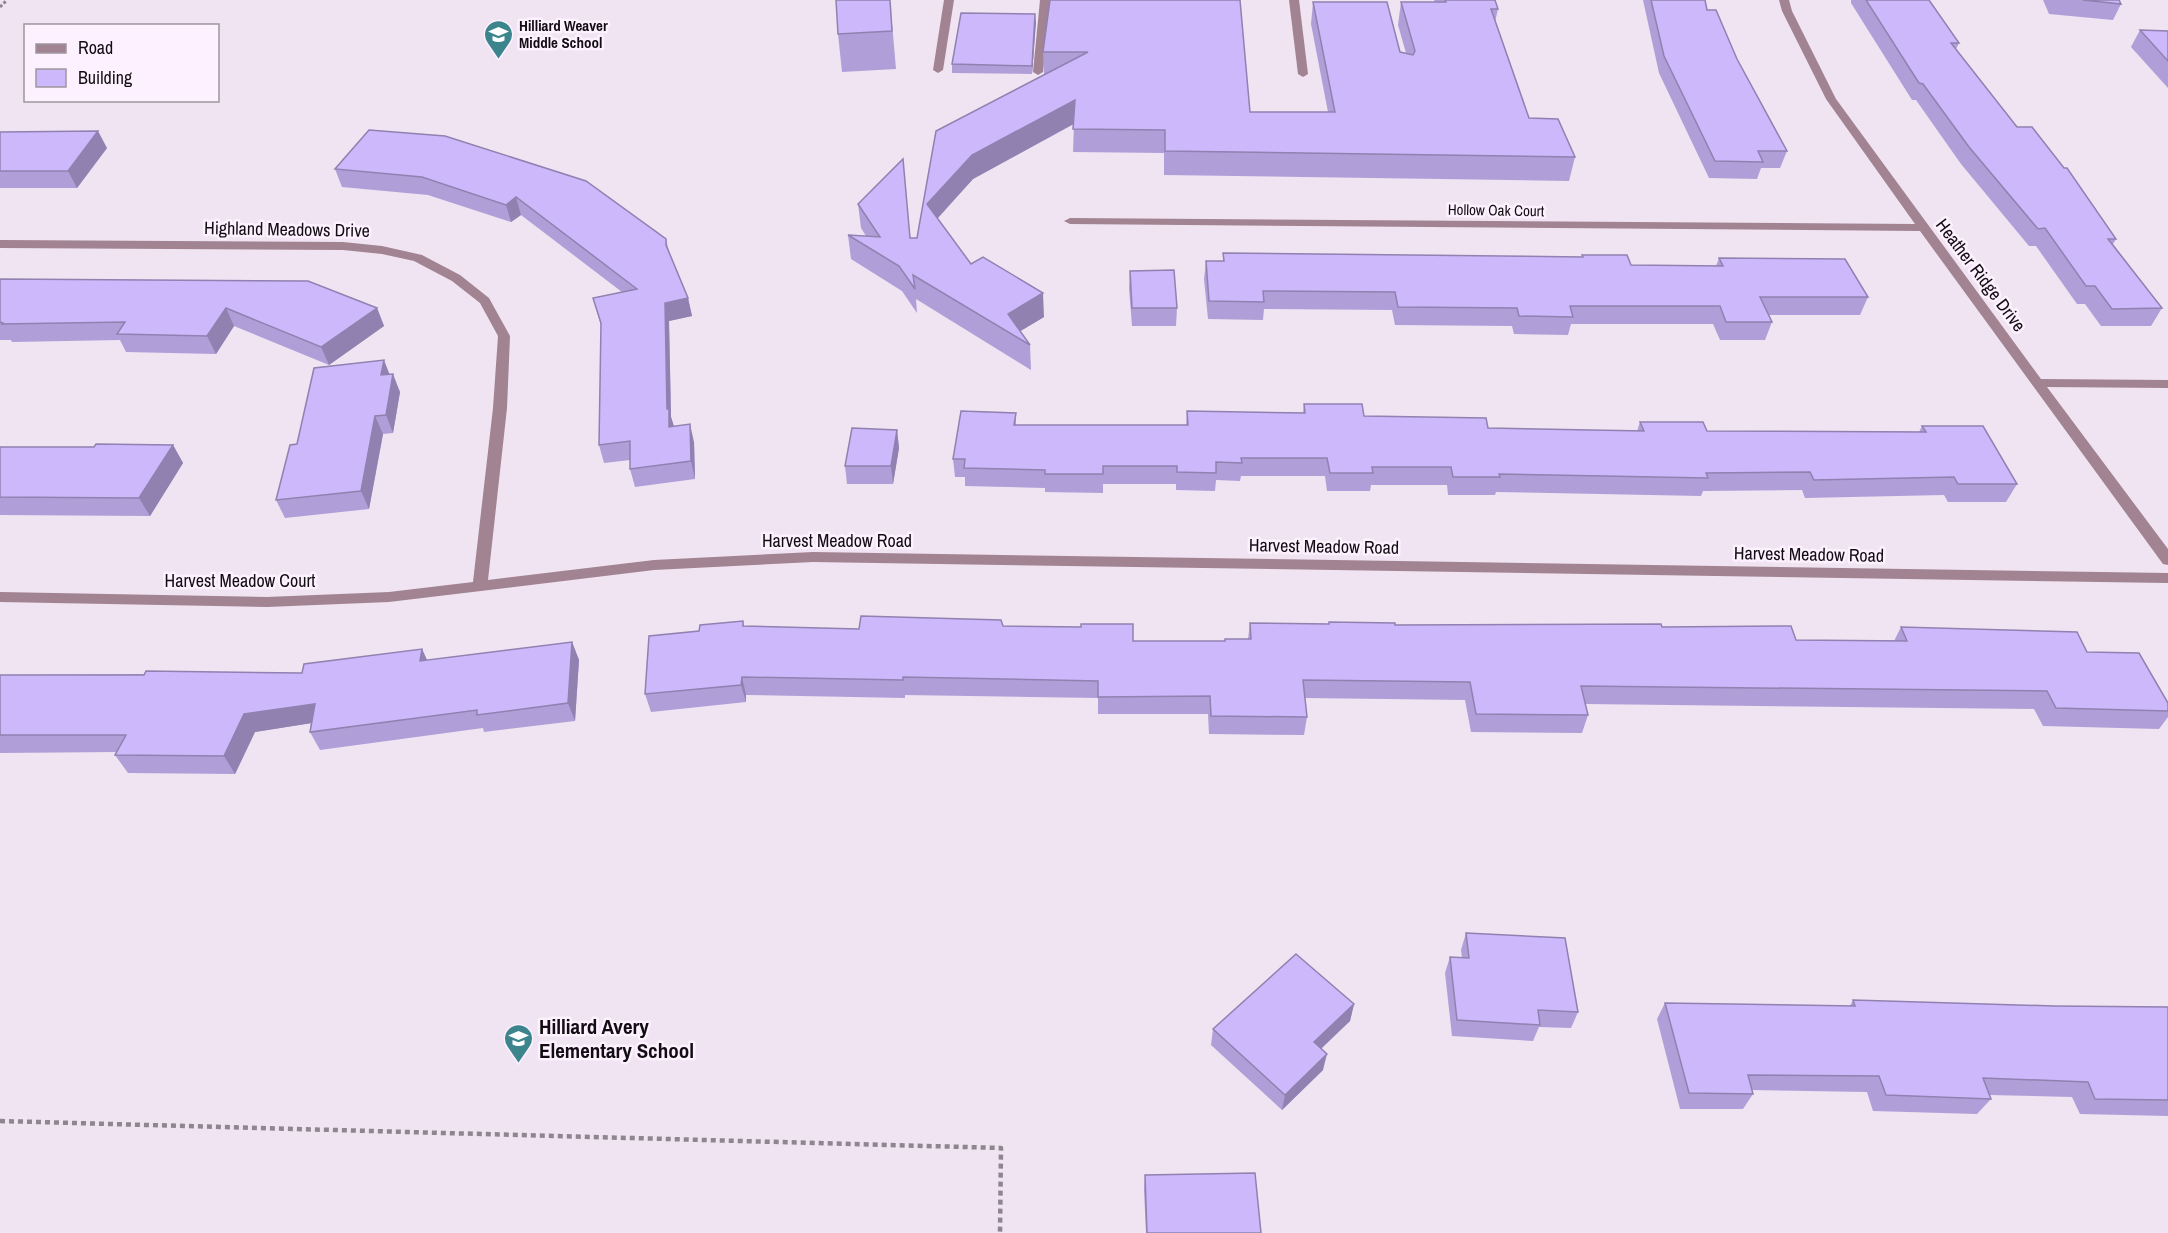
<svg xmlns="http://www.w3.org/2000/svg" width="2168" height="1233" font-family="'Archivo Narrow',sans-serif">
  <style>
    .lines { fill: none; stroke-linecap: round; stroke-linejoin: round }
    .path-far1 { stroke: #8e8590; stroke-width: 3; stroke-dasharray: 3 2; stroke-linecap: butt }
    .path { stroke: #8e8590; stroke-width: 4.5; stroke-dasharray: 5 4; stroke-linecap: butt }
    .minor { fill: #a18392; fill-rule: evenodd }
    .wall { fill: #b09ed8 }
    .shaded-wall { fill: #9081b0 }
    .building { fill: #cdb8fb; stroke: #9081b0; stroke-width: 1.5 }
    .labels { text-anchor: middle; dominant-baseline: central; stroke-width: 5; stroke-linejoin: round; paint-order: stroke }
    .far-poi-label { font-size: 15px; font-weight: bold; fill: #110d12; stroke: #fdf1ff; text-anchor: start }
    .far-street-label { font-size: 15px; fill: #110d12; stroke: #fdf1ff }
    .street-label { font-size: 18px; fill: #110d12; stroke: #fdf1ff }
    .near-poi-label { font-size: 21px; font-weight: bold; fill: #110d12; stroke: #fdf1ff; text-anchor: start }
  </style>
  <rect width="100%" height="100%" fill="#f0e3f2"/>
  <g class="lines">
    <path class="path-far1" d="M0 7 7 0"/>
    <path class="path" d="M0 1121 1001 1148 1000 1233"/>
    <g class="minor">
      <path d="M944 0H954L943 70 938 73 933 70Z"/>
      <path d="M1040 0H1050L1043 72 1038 75 1033 72Z"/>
      <path d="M1289 0H1299L1308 74 1303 77 1298 74Z"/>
      <path d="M1779 0H1789L1792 11 1836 99 2041 379 2168 380V388L2047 387 2168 549V565L2163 564 1920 231 1070 224 1064 221 1070 218 1915 224 1826 99 1782 11Z"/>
      <path d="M0 240 343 242 382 246 422 255 460 275 489 298 510 336 507 408 488 580 654 560 813 552 2168 573V583L813 562 654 570 389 602 267 607 0 602V592L267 597 389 592 473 582 493 408 498 336 480 303 452 281 414 261 382 254 343 250 0 248Z"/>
    </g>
  </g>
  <g class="wall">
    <path d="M890 0 896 69 842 72 838 34Z"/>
    <path d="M1050 0 1250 112H1328L1311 24 1313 2 1400 52 1406 53 1398 25 1401 2H1435L1434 0H1495L1498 9 1495 22 1529 118 1575 157 1569 181 1164 175V153L1073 152 1074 124 973 179 937 218 971 264 1044 317 1020 331 1030 345 1031 370 916 299 917 313 902 291 851 259 848 235 866 236 861 228 858 204 910 238H917L1045 74H1044L1043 52Z"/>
    <path d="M1643 0H1705L1707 10 1737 59 1787 151 1780 168H1761L1757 179 1709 178 1659 73Z"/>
    <path d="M1851 0H1929L1959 43 1956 49 2017 127 2116 239 2113 244 2162 308 2151 326H2101L2085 304H2077L2036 246H2029L1961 164 1916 100H1912L1851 3Z"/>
    <path d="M2043 0H2119L2121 4 2113 20 2049 14Z"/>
    <path d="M1036 22 1032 74 952 73V64Z"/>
    <path d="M2140 30 2168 31V88L2131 47Z"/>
    <path d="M369 130 666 239 669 252 688 298 692 316 669 321 671 417 674 426 694 442 695 479 635 487 630 469V460L604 463 599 445 601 326 593 298 622 292 521 215 511 222 428 195 342 187 335 169Z"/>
    <path d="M0 132 107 148 77 188H0Z"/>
    <path d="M1223 253 1582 257V255L1631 265 1716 266 1719 258 1868 297 1860 315H1769L1772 322 1765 340H1720L1713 324H1571L1568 335 1514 334 1512 326 1395 325 1392 310 1264 309 1263 320 1208 319 1204 279 1206 261H1223Z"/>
    <path d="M1130 271 1177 308 1176 326H1132L1129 288Z"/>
    <path d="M0 279 377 308 384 326 329 365 234 326 216 354 126 352 120 340 12 342 11 340H0Z"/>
    <path d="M389 374 400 392 393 433 383 434 369 509 285 518 276 500 297 444Z"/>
    <path d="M1304 404 1364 416 1488 428 1637 431 1640 422 1707 431 1919 432 1922 426 2017 484 2006 502H1948L1944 495 1805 498 1802 490 1703 491 1701 496 1496 492 1495 495H1448L1447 485H1371L1370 491H1327L1325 476H1241L1240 481 1216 480 1215 491 1176 490V484H1103V493L1045 492V488L965 486V477H955L953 459 1016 413V425H1186L1187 411 1303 413Z"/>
    <path d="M897 430 899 448 893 484H847L845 466Z"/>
    <path d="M173 445 183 463 150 516 0 515V447H94Z"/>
    <path d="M743 621 744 626 859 629 1003 626 1133 641H1224L1248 639 1250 623 1329 624V622L1395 625 1662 627 1796 640 1894 641 1901 627 2087 652 2168 703V717L2159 729 2043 726 2034 709 1585 704 1588 715 1582 733 1471 732 1465 700 1305 698 1307 717 1304 735 1209 734 1208 714H1098V698L905 695V698L746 695V702L651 712 645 694 699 631Z"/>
    <path d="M572 642 579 660 575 721 484 732 483 728 320 750 310 732 311 723 255 732 235 774 128 773 115 755 116 752 0 753V675L302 673 422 649 427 660Z"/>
    <path d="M1466 933 1578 1012 1571 1028 1539 1027 1533 1041 1452 1036 1445 973 1450 957 1462 958 1461 950Z"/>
    <path d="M1853 1000 2054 1006 2168 1007V1116L2080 1114 2072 1097 1989 1095 1991 1099 1977 1114 1873 1111 1867 1092 1752 1090 1753 1094 1743 1109H1680L1657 1019 1665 1003 1850 1006Z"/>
    <path d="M1354 1004 1350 1021 1321 1049 1323 1070 1282 1110 1211 1045 1213 1029Z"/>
    <path d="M1145 1175 1261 1233H1146L1144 1190Z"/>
  </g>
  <g class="shaded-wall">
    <path d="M1035 14 1036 22 1032 74V66Z"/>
    <path d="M1075 100V123L973 179 929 228 927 204 972 155Z"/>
    <path d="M98 131 107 148 77 188 68 171Z"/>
    <path d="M516 197 521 215 511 222 506 205Z"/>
    <path d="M1043 293 1044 317 1014 335 1008 314Z"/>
    <path d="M688 298 692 316 669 321 671 417 674 427H669L667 409 665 303Z"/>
    <path d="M226 308 234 326 216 354 207 336Z"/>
    <path d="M377 308 384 326 329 365 321 347Z"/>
    <path d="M384 360 391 378 381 375Z"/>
    <path d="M393 374 400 392 393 433 386 415Z"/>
    <path d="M375 416 383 434 369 509 361 491Z"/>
    <path d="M690 424 694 442 695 479 691 461Z"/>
    <path d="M897 430 899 448 893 484 891 466Z"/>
    <path d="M173 445 183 463 150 516 139 498Z"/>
    <path d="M572 642 579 660 575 721 568 703Z"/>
    <path d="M422 649 430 667 420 661Z"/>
    <path d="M742 677 746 695V702L741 685Z"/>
    <path d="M315 704 325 721 255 732 235 774 224 756 244 714Z"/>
    <path d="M1354 1004 1350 1021 1311 1058 1314 1042Z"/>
    <path d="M1327 1054 1323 1070 1282 1110 1285 1095Z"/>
  </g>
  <g class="building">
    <path d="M836 0H890L892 31 838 34Z"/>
    <path d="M1050 0H1240L1250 112H1335L1313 2H1387L1400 52 1413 55 1415 51 1401 2H1446L1445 0H1495L1498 9H1491L1529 118 1558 119 1575 157 1165 151V130L1073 129 1075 100 972 155 927 204 971 264 983 257 1043 293 1008 314 1030 345 913 275 915 289 899 266 848 235 880 237 858 204 903 159 910 238H917L936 131 1088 52H1043Z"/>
    <path d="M1651 0H1705L1707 10H1716L1737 59 1787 151H1758L1763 162 1715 161 1664 56Z"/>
    <path d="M1866 0H1929L1959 43H1951L2017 127H2032L2064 168H2067L2116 239H2108L2162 308 2112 309 2095 286H2086L2045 228 2038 229 1969 147 1923 84 1919 83Z"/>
    <path d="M2083 0H2119L2121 4Z"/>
    <path d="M961 13 1035 14 1032 66 952 64Z"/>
    <path d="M2140 30 2168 31V61Z"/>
    <path d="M369 130 445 136 586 181 666 239V245L688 298 665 303 667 409H669V427L690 424 691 461 630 469V441L599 445 601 323 593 298 637 289 516 197 506 205 422 177 335 169Z"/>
    <path d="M98 131 68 171H0V132Z"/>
    <path d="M1223 253 1583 257 1582 255H1627L1631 265 1723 266 1719 258 1845 259 1868 297H1760L1772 322H1726L1720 306H1570L1573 317 1519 316 1517 308 1398 307 1395 292 1263 291 1264 302 1209 301 1206 261H1224Z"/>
    <path d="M1174 270 1177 308H1132L1130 271Z"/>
    <path d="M0 279 308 281 377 308 321 347 226 308 207 336 117 334 125 322 2 324 3 323 0 322Z"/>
    <path d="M384 360 381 375 393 374 386 415 375 416 361 491 276 500 290 445 297 444 314 368Z"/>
    <path d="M1304 404H1362L1364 416 1486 418 1488 428 1644 431 1640 422H1703L1707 431 1926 432 1922 426H1983L2017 484H1958L1954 477 1814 480 1810 472 1706 473 1708 478 1499 474 1500 477H1453L1451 467H1372L1373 473H1330L1327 458H1241L1242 463 1216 462V473L1177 472V466H1103V474H1045V470L964 468 965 459H953L961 411 1016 413 1014 425H1188L1187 411 1305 413Z"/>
    <path d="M852 428 897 430 891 466H845Z"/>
    <path d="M96 444 173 445 139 498 0 497V447H94Z"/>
    <path d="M861 616 1001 620 1003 626 1081 627V624H1133V641H1225V639H1251L1250 623 1329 624V622L1395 623V625L1661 624 1662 627 1791 626 1796 640 1907 641 1901 627 2077 632 2087 652 2139 653 2168 703V711L2056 708 2047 691 1581 686 1588 715 1476 714 1470 682 1303 680 1307 717 1211 716 1210 696 1098 697V681L903 677V680L742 677 741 685 645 694 649 636 699 631 700 625 743 621V626L859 629Z"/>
    <path d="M572 642 568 703 477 715V710L310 732 315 704 244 714 224 756 115 755 126 735H0V675H144L146 671 302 673 304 664 422 649 420 661Z"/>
    <path d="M1466 933 1565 938 1578 1012 1538 1010 1540 1025 1457 1020 1450 957 1469 958Z"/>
    <path d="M1296 954 1354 1004 1314 1042 1327 1054 1285 1095 1213 1029Z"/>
    <path d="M1853 1000 2054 1006 2168 1007V1100L2095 1099 2088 1082 1983 1078 1991 1099 1886 1095 1879 1076 1748 1075 1753 1094 1689 1093 1665 1003 1855 1006Z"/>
    <path d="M1255 1173 1261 1233H1147L1145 1175Z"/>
  </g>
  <defs>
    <symbol id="school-pin" viewBox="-11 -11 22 30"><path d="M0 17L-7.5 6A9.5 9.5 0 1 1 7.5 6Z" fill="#3d858d" stroke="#fdf1ff"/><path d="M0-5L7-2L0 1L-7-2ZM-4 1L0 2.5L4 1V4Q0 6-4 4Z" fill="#fff"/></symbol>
  </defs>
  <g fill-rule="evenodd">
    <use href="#school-pin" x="482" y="18" width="33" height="45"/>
    <use href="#school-pin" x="502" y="1022" width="33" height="45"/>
  </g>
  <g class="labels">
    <g class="far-poi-label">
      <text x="519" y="25">Hilliard Weaver<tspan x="519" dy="17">Middle School</tspan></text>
    </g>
    <g class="far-street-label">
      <text transform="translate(1496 210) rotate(1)">Hollow Oak Court</text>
    </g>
    <g class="street-label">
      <text transform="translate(287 229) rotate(1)">Highland Meadows Drive</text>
      <text transform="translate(1981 275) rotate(53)">Heather Ridge Drive</text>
      <text x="837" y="540">Harvest Meadow Road</text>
      <text transform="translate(1324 546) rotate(1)">Harvest Meadow Road</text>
      <text transform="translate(1809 554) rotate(1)">Harvest Meadow Road</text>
      <text x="240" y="580">Harvest Meadow Court</text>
    </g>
    <g class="near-poi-label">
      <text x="539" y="1026">Hilliard Avery<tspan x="539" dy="24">Elementary School</tspan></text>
    </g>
  </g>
  <rect x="24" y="24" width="195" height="78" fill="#fdf1ff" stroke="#9f96a0" stroke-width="1.5"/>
  <rect x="36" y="44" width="30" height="9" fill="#a18392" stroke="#9f96a0" stroke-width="1.5"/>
  <text x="78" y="54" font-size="18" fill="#110d12">Road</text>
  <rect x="36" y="69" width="30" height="18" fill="#cdb8fb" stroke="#9f96a0" stroke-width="1.5"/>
  <text x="78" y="84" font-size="18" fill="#110d12">Building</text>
</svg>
